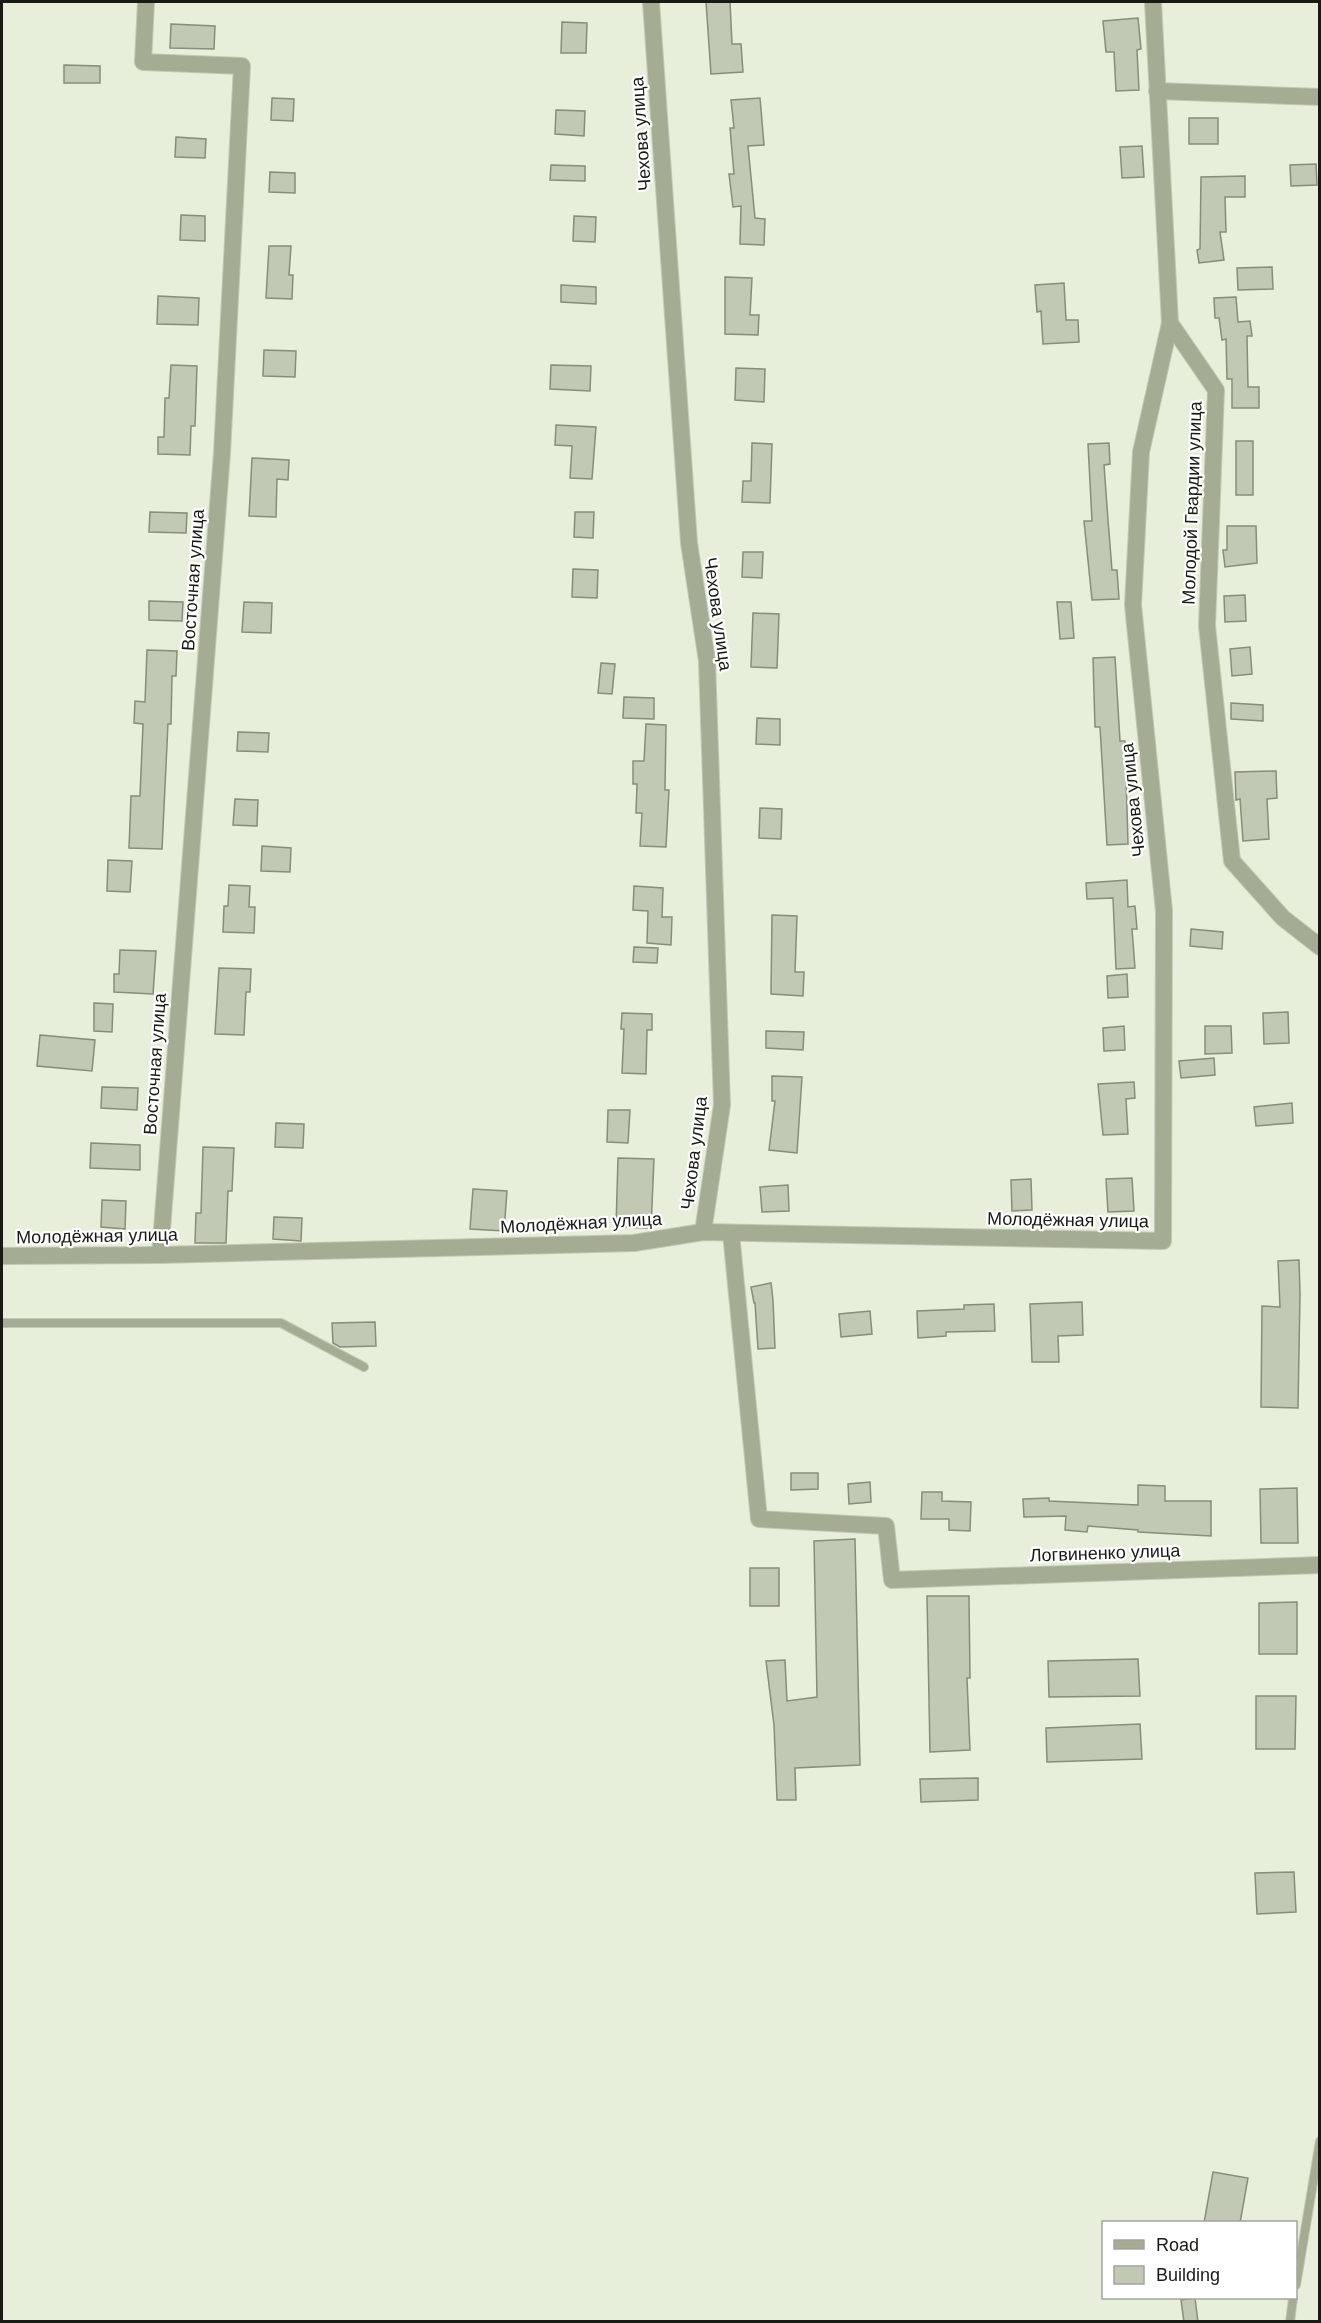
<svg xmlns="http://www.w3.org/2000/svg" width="1321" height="2323" font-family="Helvetica,sans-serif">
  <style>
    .building { fill: #c1c8b4; stroke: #868d79; stroke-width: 1.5 }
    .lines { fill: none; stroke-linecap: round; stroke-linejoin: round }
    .lane-casing { stroke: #c2c8b5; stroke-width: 10 }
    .street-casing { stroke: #c2c8b5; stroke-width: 18 }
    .lane { stroke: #a4ac93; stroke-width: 8 }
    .street { stroke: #a4ac93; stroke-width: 16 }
    .labels { text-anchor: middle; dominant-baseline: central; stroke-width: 4.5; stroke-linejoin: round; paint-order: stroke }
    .street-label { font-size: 18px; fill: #181a13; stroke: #fff }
  </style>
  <rect width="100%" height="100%" fill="#e7eed9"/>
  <g class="building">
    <path d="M706 2H730L732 44H741L743 72 711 74Z"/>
    <path d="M1138 18 1141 49 1137 50 1139 90 1116 91 1114 52H1106L1103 21Z"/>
    <path d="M562 22 587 23 586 53H561Z"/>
    <path d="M171 24 215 26 214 49 170 48Z"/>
    <path d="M64 65 100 66V83H64Z"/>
    <path d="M272 98 294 99 293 121 271 120Z"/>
    <path d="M760 98 764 145 748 146 755 218 765 219 764 245 740 244 741 206 733 207 729 174H734L730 128H734L731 100Z"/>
    <path d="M556 110 585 111 584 136 555 134Z"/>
    <rect x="1189" y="118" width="29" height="26"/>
    <path d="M176 137 206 139 205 158 175 157Z"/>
    <path d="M1142 146 1144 177 1122 178 1120 147Z"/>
    <path d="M1316 164 1317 185 1291 186 1290 165Z"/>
    <path d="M551 165 585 166V181L550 180Z"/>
    <path d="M270 172 295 173V193L269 192Z"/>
    <path d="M1245 176V197H1225L1226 232H1220L1224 260 1199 263 1197 250 1200 249 1201 177Z"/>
    <path d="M181 215 205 216V241L180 240Z"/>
    <path d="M574 216 596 217 595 242 573 241Z"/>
    <path d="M269 246H291L289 275H293L292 299 266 298Z"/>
    <path d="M1272 267 1273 289 1238 290 1237 268Z"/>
    <path d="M725 277 752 278 750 315H759L758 335 725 334Z"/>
    <path d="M1064 283 1066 320H1078L1079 342 1043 344 1041 311 1037 312 1035 285Z"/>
    <path d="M561 285 596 287V304L561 302Z"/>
    <path d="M158 296 199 298 198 325 157 324Z"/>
    <path d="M1236 297 1238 322 1250 321 1252 336H1247L1248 387H1259V408H1232V379H1227L1226 339 1222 340 1219 318H1215L1214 298Z"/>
    <path d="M264 350 296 351 295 377 263 376Z"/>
    <path d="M171 365 197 366 195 426H191L190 455 158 454V437H164L165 398H169Z"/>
    <path d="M551 365 591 366 590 391 550 389Z"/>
    <path d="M736 368 765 369 764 402 735 400Z"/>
    <path d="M556 425 596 427 592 479 570 478 572 446 555 445Z"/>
    <rect x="1236" y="441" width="17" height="54"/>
    <path d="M752 443 772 444 770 503 742 502 743 481H751Z"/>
    <path d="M1109 443 1110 464 1104 465 1108 520 1112 570H1117L1119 599 1092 600 1084 521H1092L1088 444Z"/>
    <path d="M252 458 289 460 288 480 277 479 276 517 249 516Z"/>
    <path d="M150 512 187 513 186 533 149 532Z"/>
    <path d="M575 512H594L593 538 574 537Z"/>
    <path d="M1227 526H1256L1257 563 1225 567 1223 550H1227Z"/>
    <path d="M743 552H763L762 578 742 577Z"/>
    <path d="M573 569 598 570 597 598 572 597Z"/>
    <path d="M1245 595 1246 621 1225 622 1224 596Z"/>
    <path d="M149 601 183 602 182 621 149 620Z"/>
    <path d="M244 602 272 603 271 633 242 632Z"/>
    <path d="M1057 602H1071L1074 638 1060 639Z"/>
    <path d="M753 613 779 614 777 668 751 667Z"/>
    <path d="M1250 647 1252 674 1232 676 1230 649Z"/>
    <path d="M147 650 177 651 176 676H172L171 724H168L162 849 129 848 131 796H140L143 724 134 723 135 701 145 702Z"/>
    <path d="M1115 657 1120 741H1125L1128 844 1107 845 1100 727H1095L1093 658Z"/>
    <path d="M601 663 615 664 612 694 598 693Z"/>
    <path d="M624 697 654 698V719L623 718Z"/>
    <path d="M1231 703 1263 705V721L1231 719Z"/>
    <path d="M757 718 780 719V745L756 744Z"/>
    <path d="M646 724 666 725 665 790H669L666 847 640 846 642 813H636L637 784H633V761H644Z"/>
    <path d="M238 732 269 733 268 752 237 751Z"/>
    <path d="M1276 771 1277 798 1267 799 1269 839 1243 841 1240 799 1236 800 1235 772Z"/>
    <path d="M235 799 258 800 257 826 233 825Z"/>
    <path d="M760 808 782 809 781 839 759 838Z"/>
    <path d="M262 846 291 848 290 872 261 871Z"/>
    <path d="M108 860 132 861 130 892 107 891Z"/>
    <path d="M1127 880 1128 907 1135 906 1137 929H1132L1135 968 1116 969 1113 898 1087 899 1086 883Z"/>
    <path d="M229 885 250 886 249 907H255L254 933 223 932 224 906H228Z"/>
    <path d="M634 886 663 888 662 917H672L671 945 647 943 648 911 633 910Z"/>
    <path d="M772 915 797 916 795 972H804L803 996 771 994Z"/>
    <path d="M1191 929 1223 932 1222 949 1190 946Z"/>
    <path d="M634 947 658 948 657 963 633 962Z"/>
    <path d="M120 950 156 951 153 994 114 992V974H119Z"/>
    <path d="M219 968 251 969 250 992H246L244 1035 215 1034Z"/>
    <path d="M1127 974 1128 997 1108 998 1107 976Z"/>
    <path d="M94 1003 113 1004 112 1032 94 1031Z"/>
    <path d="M1288 1012 1289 1043 1264 1044 1263 1013Z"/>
    <path d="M622 1013 652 1014V1030H647L646 1074 622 1073 624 1029H621Z"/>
    <path d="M1124 1026 1125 1050 1104 1051 1103 1028Z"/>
    <path d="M1205 1026H1231L1232 1053 1205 1054Z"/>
    <path d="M766 1031 804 1032 803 1050 766 1048Z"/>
    <path d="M40 1035 95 1040 92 1071 37 1066Z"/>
    <path d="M1214 1058 1215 1075 1181 1078 1179 1061Z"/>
    <path d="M772 1076 802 1077 797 1153 769 1150 775 1101H772Z"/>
    <path d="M1134 1082 1135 1098 1126 1099 1128 1134 1103 1135 1098 1084Z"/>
    <path d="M102 1087 138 1088 137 1110 101 1108Z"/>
    <path d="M1292 1103 1293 1123 1256 1126 1254 1107Z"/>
    <path d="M608 1110H630L628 1143 607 1142Z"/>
    <path d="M276 1123 304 1124 303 1148 275 1147Z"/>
    <path d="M91 1143 140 1145V1170L90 1168Z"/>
    <path d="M203 1147 234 1148 232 1191H228L226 1243H195L196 1213H201Z"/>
    <path d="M618 1158 654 1159 651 1228 616 1227Z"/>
    <path d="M1132 1178 1134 1211 1108 1212 1106 1179Z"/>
    <path d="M1031 1179 1032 1210 1012 1211 1011 1180Z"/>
    <path d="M788 1185 789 1211 762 1212 760 1187Z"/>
    <path d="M473 1189 507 1191 504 1231 470 1229Z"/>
    <path d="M102 1200 126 1201 125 1229 101 1227Z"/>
    <path d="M274 1217 302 1218 301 1241 273 1239Z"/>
    <path d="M1299 1260 1300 1294 1298 1408 1261 1407 1262 1306 1280 1307 1278 1261Z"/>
    <path d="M771 1283 773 1300 775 1348 758 1349 755 1303H754L751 1287Z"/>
    <path d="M1082 1302 1083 1335 1058 1336 1059 1362H1032L1030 1304Z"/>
    <path d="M994 1304 995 1331 946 1332V1336L918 1338 917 1311 964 1309V1305Z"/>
    <path d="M870 1311 872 1334 841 1337 839 1314Z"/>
    <path d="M375 1322 376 1346 340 1347 333 1343 332 1323Z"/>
    <path d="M791 1473H818V1489L791 1490Z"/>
    <path d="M870 1482 871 1502 849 1504 848 1484Z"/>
    <path d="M1138 1485 1165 1486V1501H1211V1536L1138 1532V1530L1088 1526 1087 1532 1065 1530 1066 1516 1024 1517 1023 1499 1049 1498V1501L1138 1505Z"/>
    <path d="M1297 1488 1298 1543H1261L1260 1489Z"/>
    <path d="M922 1492H942V1501L971 1502 970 1531 949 1530V1519H921Z"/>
    <path d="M855 1539 860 1765 795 1768 796 1800H777L774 1725 766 1661 785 1660 787 1701 817 1697 814 1541Z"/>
    <rect x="750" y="1568" width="29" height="38"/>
    <path d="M927 1596H969L970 1678H967L970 1750 930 1752Z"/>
    <path d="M1297 1602V1654H1259V1603Z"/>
    <path d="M1138 1659 1140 1696 1049 1697 1048 1661Z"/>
    <path d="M1256 1696H1296L1295 1749H1256Z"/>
    <path d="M1140 1724 1142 1759 1047 1762 1046 1728Z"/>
    <path d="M978 1778V1800L921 1802 920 1779Z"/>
    <path d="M1294 1872 1296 1912 1257 1914 1255 1873Z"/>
    <path d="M1213 2172 1248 2178 1240 2223H1204Z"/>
    <path d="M1195 2298 1198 2322H1184L1181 2300Z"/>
  </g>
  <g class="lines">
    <defs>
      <g id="lane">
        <path d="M2 1323H281L364 1367"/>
        <path d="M1296 2285 1320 2141"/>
        <path d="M1290 2322 1293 2298"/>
      </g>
      <g id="street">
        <path d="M146 2 143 62 242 66 222 453 160 1255"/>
        <path d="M651 2 689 543 707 661 722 1105 703 1232"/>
        <path d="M1153 2 1170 323 1216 390 1207 626 1232 861 1283 918 1320 947"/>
        <path d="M1157 91 1320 97"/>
        <path d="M731 1233 759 1519 886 1526 892 1580 1320 1565"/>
        <path d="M2 1256 160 1255 634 1243 703 1232 1163 1241 1164 911 1133 605 1141 452 1170 323"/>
      </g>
    </defs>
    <use href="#lane" class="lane-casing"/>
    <use href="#street" class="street-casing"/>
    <use href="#lane" class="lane"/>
    <use href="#street" class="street"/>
  </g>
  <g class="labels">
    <g class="street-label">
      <text transform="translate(641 134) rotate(-94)">Чехова улица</text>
      <text transform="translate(1192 503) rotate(-88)">Молодой Гвардии улица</text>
      <text transform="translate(193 580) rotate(-86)">Восточная улица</text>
      <text transform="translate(718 614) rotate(82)">Чехова улица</text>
      <text transform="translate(1133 800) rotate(-96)">Чехова улица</text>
      <text transform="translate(155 1064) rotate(-86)">Восточная улица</text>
      <text transform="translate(694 1153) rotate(-83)">Чехова улица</text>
      <text transform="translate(1068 1220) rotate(1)">Молодёжная улица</text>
      <text transform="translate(581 1223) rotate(-3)">Молодёжная улица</text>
      <text transform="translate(97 1236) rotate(-1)">Молодёжная улица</text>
      <text transform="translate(1105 1553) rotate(-2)">Логвиненко улица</text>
    </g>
  </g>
  <rect width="1321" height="2323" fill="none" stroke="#181a13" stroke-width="6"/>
  <rect x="1102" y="2221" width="195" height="78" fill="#ffffff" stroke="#a3a3a1" stroke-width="1.5"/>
  <rect x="1114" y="2240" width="30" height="9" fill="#a4ac93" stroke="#a3a3a1" stroke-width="1.5"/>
  <text x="1156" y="2251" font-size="18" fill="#181a13">Road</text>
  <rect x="1114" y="2266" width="30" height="18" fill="#c1c8b4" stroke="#a3a3a1" stroke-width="1.5"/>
  <text x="1156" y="2281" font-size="18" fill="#181a13">Building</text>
</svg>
